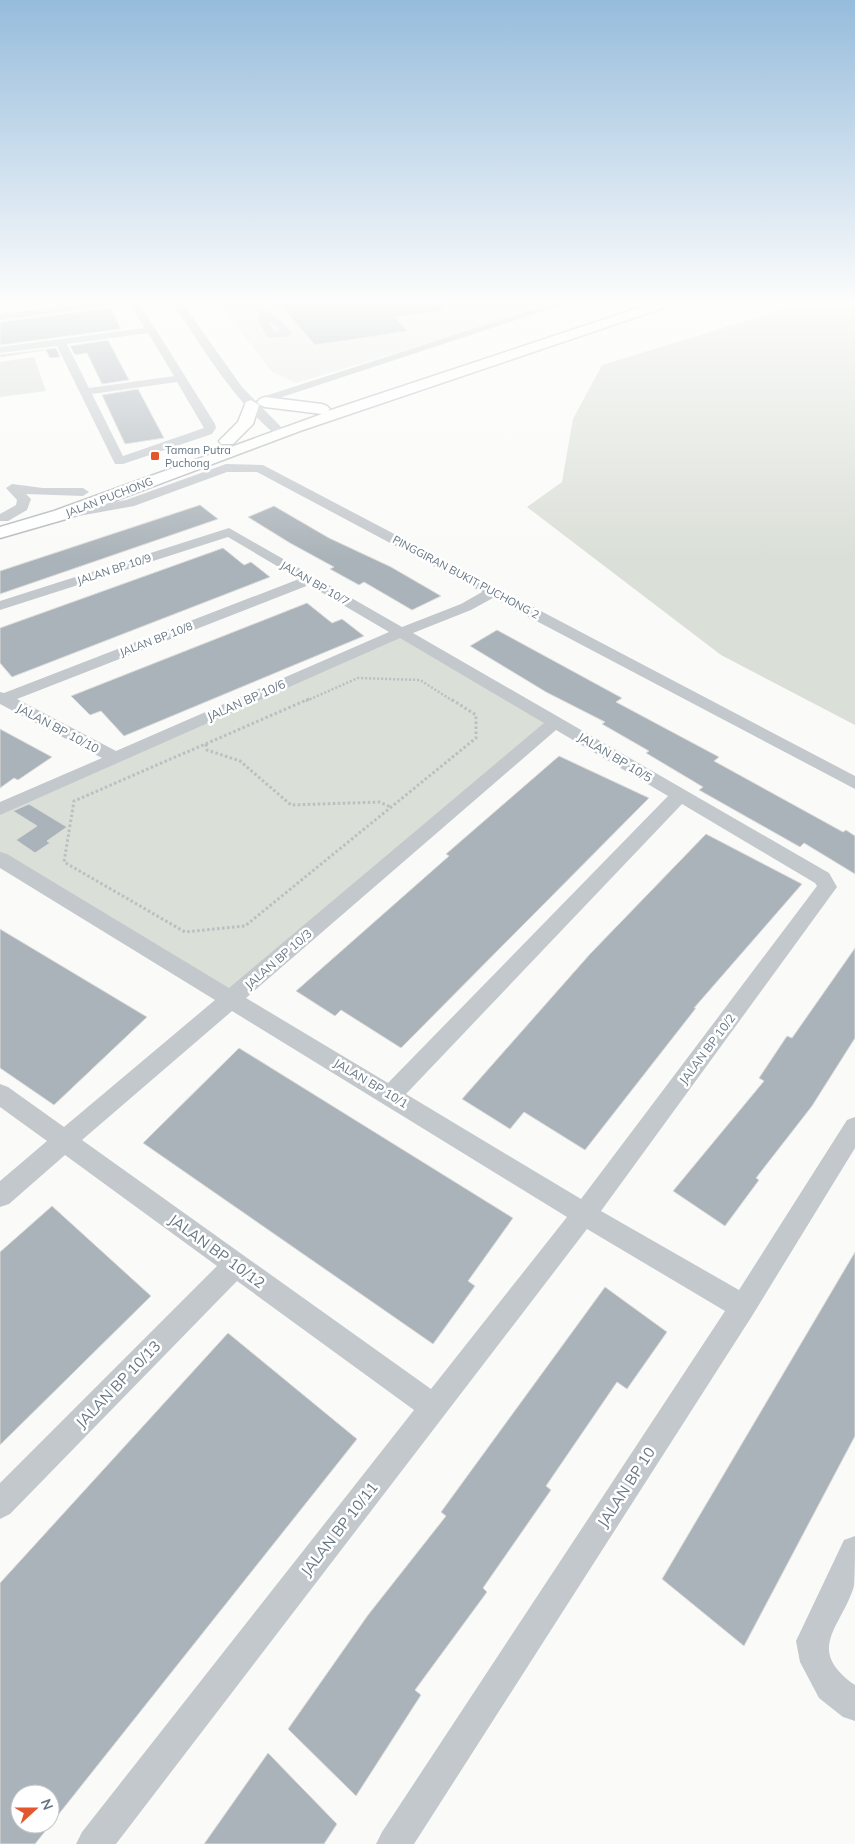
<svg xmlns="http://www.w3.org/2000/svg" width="855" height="1844" font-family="Mulish,sans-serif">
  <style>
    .built { fill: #e8e9e9 }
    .green { fill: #dadfd7 }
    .building { fill: #aab3b9; stroke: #dcdcda; fill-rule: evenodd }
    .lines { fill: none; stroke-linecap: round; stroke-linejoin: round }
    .major-casing { stroke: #b5babe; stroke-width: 3 }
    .path-far1 { stroke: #bbbfc2; stroke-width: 2.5; stroke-dasharray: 2 2; stroke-linecap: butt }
    .path { stroke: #bbbfc2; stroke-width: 3; stroke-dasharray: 2.5 2.5; stroke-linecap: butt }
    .minor { fill: #c3c8cc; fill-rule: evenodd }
    .major { fill: #fff; fill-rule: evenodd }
    .poi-dot { fill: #e4572e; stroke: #fff; stroke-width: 2 }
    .labels { text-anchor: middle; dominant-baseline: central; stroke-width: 5; stroke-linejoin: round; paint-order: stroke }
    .far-poi-label { font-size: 11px; fill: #657683; stroke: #fff; text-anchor: start }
    .far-street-label { font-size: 11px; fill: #657683; stroke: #fff }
    .street-label { font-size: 12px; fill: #657683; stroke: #fff }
    .near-street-label { font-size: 15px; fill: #657683; stroke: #fff }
  </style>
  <rect width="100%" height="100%" fill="#fafaf8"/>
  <path class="built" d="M217 301H568L296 383 272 372Z"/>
  <g class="green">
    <path d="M811 301H832L855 307V725L721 655 527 507 562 482 573 419 602 365Z"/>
    <path d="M34 357 46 391 0 397V362Z"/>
    <path d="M402 632 556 722 232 999 0 859V809Z"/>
  </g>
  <g class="building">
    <path d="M277 301H441L442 311 394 317 408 331 315 345Z"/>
    <path d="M110 308 121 329 0 345V322Z"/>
    <path d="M108 340 129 380 102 384 87 353 75 355 70 346Z"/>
    <path d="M56 348 60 357 50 358 46 350 0 357V355Z"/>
    <path d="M138 389 164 438 125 444 102 395Z"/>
    <path d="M200 505 218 519 0 594V571Z"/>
    <path d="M274 506 329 538 391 567 441 596 412 610 364 582 359 585 330 569 334 567 290 543 248 517Z"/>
    <path d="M223 548 244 565 251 562 270 577 12 677 0 663V628Z"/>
    <path d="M307 603 332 623 342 619 364 636 124 736 101 711 90 715 71 696Z"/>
    <path d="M497 630 622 698 616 702 719 757 714 761 843 832 846 830 855 836V874L804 843 800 847 699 790 703 787 646 753 649 751 602 724 605 722 546 692 470 646Z"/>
    <path d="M0 729 52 757 18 780 14 778 0 788Z"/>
    <path d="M559 756 649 798 401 1048 341 1010 335 1016 296 991 449 856 446 854Z"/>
    <path d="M29 804 67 827 47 841 50 843 35 853 16 840 37 826 13 811Z"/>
    <path d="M706 834 802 884 694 1008H696L585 1150 524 1112 510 1129 462 1099 590 954Z"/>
    <path d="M0 929 147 1017 54 1105 0 1068Z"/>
    <path d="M855 948V1038L812 1106 756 1178 759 1180 725 1226 673 1191 764 1081 759 1078 787 1036 792 1038Z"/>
    <path d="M239 1048 513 1218 468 1281 475 1286 433 1344 143 1143Z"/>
    <path d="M52 1206 151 1296 0 1445V1252Z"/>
    <path d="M855 1252V1436L744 1646 662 1579Z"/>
    <path d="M605 1287 667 1332 627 1389 617 1382 546 1486 551 1490 483 1588 487 1592 415 1690 421 1695 356 1796 288 1729 368 1615 446 1516 441 1512Z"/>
    <path d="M228 1333 357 1439 35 1844H0V1583ZM20 1794H50V1824H20Z"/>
    <path d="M268 1753 337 1824 324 1844H204Z"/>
  </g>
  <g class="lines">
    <defs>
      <g id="major">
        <path d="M659 301H676L675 304 300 431 66 519 0 538V527L54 511 322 414 265 407 260 405 257 402 260 399 265 397 322 404 327 406 330 409 328 411Z"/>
        <path d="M251 400 259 405 253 424 233 444H221L219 441 238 422 246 402Z"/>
      </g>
    </defs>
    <use href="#major" class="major-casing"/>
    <path class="path-far1" d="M306 701 358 678 420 680 453 701"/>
    <g class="path">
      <path d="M309 699 74 801 64 862 185 932 245 926 476 738V715L451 699"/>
      <path d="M206 744 207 750 240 761 291 805 379 802 391 807"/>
    </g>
    <g class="minor">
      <path d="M108 301H138L215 424 216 428 212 434 123 464H115L57 346 0 353V347L144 328 130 304 0 320V314ZM148 333 174 376 89 388 67 344ZM177 382 204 428 123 456 92 394Z"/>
      <path d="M171 301H181L242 387 287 433 285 436H277C232 399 203 348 171 301Z"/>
      <path d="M234 301H259C268 315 283 319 292 334L287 337H268L258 322 260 315 251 304 230 307 225 304ZM268 321 277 326 280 331 275 332Z"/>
      <path d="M494 301H504L505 302 500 305Z"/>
      <path d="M560 301H574L267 402 263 403 257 400 259 398Z"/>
      <path d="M226 464 263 465 855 776V789L493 598 471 610 413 633 829 873 837 887 601 1211 739 1290 847 1120 855 1117V1148L752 1316 414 1844H376L382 1832 725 1311 587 1229 116 1844H76L82 1832 414 1410 237 1281 10 1514 0 1519V1483L217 1266 65 1155 9 1204 0 1207V1181L47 1141 0 1107V1084L8 1087 64 1127 215 1000 0 868V852L7 854 229 988 544 723 400 638 0 815V802L102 758 0 704V692L4 693 299 579 228 537 0 610V601L229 528 402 627 461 604 482 592 257 472H227L134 506 62 519 55 515 62 511 126 500ZM309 585 389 632 116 751 17 699ZM556 730 668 796 388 1083 246 998ZM682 804 815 883 817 886 581 1199 406 1094ZM232 1011 567 1217 431 1389 82 1140Z"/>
      <path d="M12 484 43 488H83L89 492 83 496 26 494 31 499 27 510 8 521H0V514L16 505 17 500 6 488Z"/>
      <path d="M855 1536C855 1551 855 1572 854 1586 842 1627 804 1649 855 1685V1721L843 1717 819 1698 800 1662 796 1641 844 1540Z"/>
    </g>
    <use href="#major" class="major"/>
  </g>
  <linearGradient id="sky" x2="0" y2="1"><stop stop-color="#96bcdc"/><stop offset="0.54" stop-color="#fdfdfc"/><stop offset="1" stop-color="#fdfdfc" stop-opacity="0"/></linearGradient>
  <rect width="855" height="559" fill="url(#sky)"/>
  <rect class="poi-dot" x="150" y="451" width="10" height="10" rx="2.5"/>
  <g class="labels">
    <g class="far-poi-label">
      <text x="165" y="450">Taman Putra<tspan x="165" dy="13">Puchong</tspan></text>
    </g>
    <g class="far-street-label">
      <text transform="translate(109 497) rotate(-21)">JALAN PUCHONG</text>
      <text transform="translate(114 569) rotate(-18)">JALAN BP 10/9</text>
      <text transform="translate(466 577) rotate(28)">PINGGIRAN BUKIT PUCHONG 2</text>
      <text transform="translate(315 583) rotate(30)">JALAN BP 10/7</text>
      <text transform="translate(156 639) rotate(-21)">JALAN BP 10/8</text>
    </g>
    <g class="street-label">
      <text transform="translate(246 700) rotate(-24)">JALAN BP 10/6</text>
      <text transform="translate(58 728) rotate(28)">JALAN BP 10/10</text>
      <text transform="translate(615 757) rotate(31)">JALAN BP 10/5</text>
      <text transform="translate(278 959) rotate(-41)">JALAN BP 10/3</text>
      <text transform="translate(707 1049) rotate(-53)">JALAN BP 10/2</text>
      <text transform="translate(371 1083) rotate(31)">JALAN BP 10/1</text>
    </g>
    <g class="near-street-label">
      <text transform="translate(217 1251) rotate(36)">JALAN BP 10/12</text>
      <text transform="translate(118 1384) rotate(-46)">JALAN BP 10/13</text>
      <text transform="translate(626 1487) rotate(-57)">JALAN BP 10</text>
      <text transform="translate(339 1529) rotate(-52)">JALAN BP 10/11</text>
    </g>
  </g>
  <g transform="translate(35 1809) rotate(69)"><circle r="24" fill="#ffffff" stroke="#c1c8cd"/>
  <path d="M0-4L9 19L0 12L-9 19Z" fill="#e4572e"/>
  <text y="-8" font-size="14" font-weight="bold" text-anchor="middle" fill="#657683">N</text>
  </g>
</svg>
